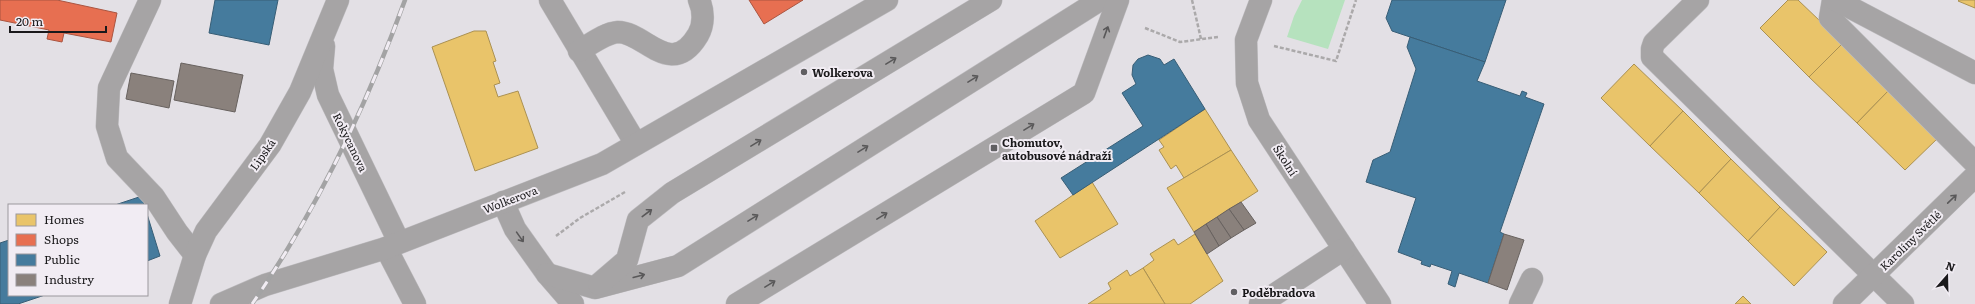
<svg xmlns="http://www.w3.org/2000/svg" width="1975" height="304" font-family="Literata,serif">
  <style>
    .green { fill: #b6e2be }
    .homes { fill: #e9c46a; stroke: #ab9152 }
    .shops { fill: #e76f51; stroke: #aa5541 }
    .public { fill: #457b9d; stroke: #385e76 }
    .industry { fill: #8a817c; stroke: #68625f }
    .lines { fill: none; stroke-linecap: round; stroke-linejoin: round }
    .minor-casing { stroke: #bfbdc0; stroke-width: 23 }
    .path { stroke: #aba9aa; stroke-width: 2.5; stroke-dasharray: 4 2; stroke-linecap: butt }
    .minor { stroke: #a6a4a5; stroke-width: 22 }
    .rail-casing { stroke: #a3a3a4; stroke-width: 4.5 }
    .rail { stroke: #f1ecf3; stroke-width: 3; stroke-dasharray: 9; stroke-linecap: butt }
    .oneway { stroke: #595859 }
    .poi-dot { fill: #605f62; stroke: #f1ecf3; stroke-width: 1.5 }
    .labels { text-anchor: middle; dominant-baseline: central; stroke-width: 4; stroke-linejoin: round; paint-order: stroke }
    .poi-label { font-size: 11px; font-weight: bold; fill: #1a191b; stroke: #f1ecf3; text-anchor: start }
    .street-label { font-size: 11px; fill: #1a191b; stroke: #f1ecf3 }
  </style>
  <rect width="100%" height="100%" fill="#e3e0e5"/>
  <path class="green" d="M1302 0H1345L1328 49 1287 37 1294 16Z"/>
  <g class="homes">
    <path d="M1788 0H1798L1843 43 1809 77 1760 28Z"/>
    <path d="M1959 0H1975V8L1958 1Z"/>
    <path d="M474 31H486L496 61 493 62 500 83 494 85 498 97 518 91 538 148 475 171 432 47Z"/>
    <path d="M1843 43 1890 89 1857 123 1809 77Z"/>
    <path d="M1634 64 1683 111 1650 146 1601 98Z"/>
    <path d="M1890 89 1939 137 1905 170 1857 123Z"/>
    <path d="M1205 109 1231 150 1184 178 1176 165 1171 169 1159 150 1164 147 1159 140Z"/>
    <path d="M1683 111 1731 159 1699 193 1650 146Z"/>
    <path d="M1231 150 1258 191 1194 232 1167 188Z"/>
    <path d="M1731 159 1780 207 1748 241 1699 193Z"/>
    <path d="M1092 182 1118 224 1060 258 1035 221Z"/>
    <path d="M1780 207 1827 252 1794 286 1748 241Z"/>
    <path d="M1195 234 1223 281 1190 304H1165L1143 268 1154 260 1150 254 1174 239 1178 245Z"/>
    <path d="M1143 268 1165 304H1088L1111 289 1108 283 1127 270 1130 276Z"/>
    <path d="M1743 296 1751 304H1735Z"/>
  </g>
  <g class="shops">
    <path d="M0 0H57L117 13 111 42 64 33 62 42 47 39 49 30 0 20Z"/>
    <path d="M749 0H803L764 24Z"/>
  </g>
  <g class="public">
    <path d="M215 0H278L269 45 209 33Z"/>
    <path d="M1392 0H1506L1485 62 1392 31 1386 18Z"/>
    <path d="M1410 37 1485 62 1477 81 1520 96 1522 91 1527 93 1525 97 1544 104 1500 232 1504 234 1488 283 1459 273 1455 287 1448 284 1452 271 1431 264 1430 267 1421 264 1422 261 1398 252 1416 198 1366 182 1373 160 1390 152 1416 69 1407 47Z"/>
    <path d="M1148 55 1160 59 1164 65 1174 59 1205 109 1073 195 1061 178 1143 126 1122 93 1136 84 1132 75 1133 65 1138 59Z"/>
    <path d="M142 196 144 205H115Z"/>
    <path d="M147 214 160 256 147 261Z"/>
    <path d="M9 240V295H45L18 304H0V243Z"/>
  </g>
  <g class="industry">
    <path d="M181 63 243 75 235 112 174 100Z"/>
    <path d="M131 73 174 81 169 108 126 99Z"/>
    <path d="M1241 202 1256 223 1244 230 1229 209Z"/>
    <path d="M1229 209 1244 230 1231 238 1217 217Z"/>
    <path d="M1217 217 1231 238 1219 246 1206 224Z"/>
    <path d="M1206 224 1219 246 1207 254 1194 232Z"/>
    <path d="M1504 234 1524 240 1507 290 1488 283Z"/>
  </g>
  <g class="lines">
    <defs>
      <g id="minor">
        <path d="M150 0 109 88 107 126 117 158 154 197 177 232 195 255"/>
        <path d="M550 0 636 144"/>
        <path d="M1261 0 1246 40 1247 83 1259 120 1380 304"/>
        <path d="M1698 0 1654 43 1652 49V57L1903 304"/>
        <path d="M1833 0 1830 18 1975 163"/>
        <path d="M1836 0 1975 73"/>
        <path d="M324 46 322 69 328 95 399 242"/>
        <path d="M579 51C591 44 605 33 618 32 645 32 671 80 698 35 704 25 704 11 699 0"/>
        <path d="M503 202 515 229 547 274 573 304"/>
        <path d="M386 248 415 304"/>
        <path d="M547 274 595 288 678 266 1100 0"/>
        <path d="M599 284 627 260 638 220 672 193 991 0"/>
        <path d="M180 304 195 255 206 231 270 145 300 92 338 0"/>
        <path d="M221 304 265 285 386 248 602 164 887 0"/>
        <path d="M737 304 1084 93 1118 0"/>
        <path d="M1260 304 1344 249"/>
        <path d="M1520 304 1532 279"/>
        <path d="M1844 304 1975 176"/>
      </g>
    </defs>
    <use href="#minor" class="minor-casing"/>
    <g class="path">
      <path d="M1192 0 1201 39"/>
      <path d="M1145 28 1180 42 1218 37"/>
      <path d="M1274 46 1336 61 1356 0"/>
      <path d="M556 236 580 218 625 192"/>
    </g>
    <use href="#minor" class="minor"/>
    <defs>
      <path id="rail" d="M252 304C317 210 366 107 405 0"/>
    </defs>
    <use href="#rail" class="rail-casing"/>
    <use href="#rail" class="rail"/>
  </g>
  <defs><path id="oneway-shaft" d="M-6 0H5M1.5-3L5.5 0L1.5 3" fill="none" stroke-width="1.6" stroke-linecap="round" stroke-linejoin="round"/></defs>
  <g class="oneway">
    <use href="#oneway-shaft" transform="translate(1106 32) rotate(-70)"/>
    <use href="#oneway-shaft" transform="translate(891 61) rotate(-31)"/>
    <use href="#oneway-shaft" transform="translate(973 79) rotate(-32)"/>
    <use href="#oneway-shaft" transform="translate(1029 127) rotate(-32)"/>
    <use href="#oneway-shaft" transform="translate(756 143) rotate(-31)"/>
    <use href="#oneway-shaft" transform="translate(863 149) rotate(-32)"/>
    <use href="#oneway-shaft" transform="translate(1952 199) rotate(-44)"/>
    <use href="#oneway-shaft" transform="translate(647 213) rotate(-37)"/>
    <use href="#oneway-shaft" transform="translate(882 216) rotate(-31)"/>
    <use href="#oneway-shaft" transform="translate(753 218) rotate(-32)"/>
    <use href="#oneway-shaft" transform="translate(520 237) rotate(55)"/>
    <use href="#oneway-shaft" transform="translate(639 276) rotate(-15)"/>
    <use href="#oneway-shaft" transform="translate(770 284) rotate(-31)"/>
  </g>
  <g class="poi-dot">
    <circle cx="804" cy="72" r="4"/>
    <rect x="990" y="144" width="8" height="8" rx="2"/>
    <circle cx="1234" cy="292" r="4"/>
  </g>
  <g class="labels">
    <g class="poi-label">
      <text x="812" y="72">Wolkerova</text>
      <text x="1002" y="142">Chomutov,<tspan x="1002" dy="13">autobusové nádraží</tspan></text>
      <text x="1242" y="292">Poděbradova</text>
    </g>
    <g class="street-label">
      <text transform="translate(351 142) rotate(64)">Rokycanova</text>
      <text transform="translate(262 154) rotate(-55)">Lipská</text>
      <text transform="translate(1286 160) rotate(57)">Školní</text>
      <text transform="translate(510 199) rotate(-21)">Wolkerova</text>
      <text transform="translate(1910 240) rotate(-44)">Karolíny Světlé</text>
    </g>
  </g>
  <rect x="8" y="204" width="140" height="92" fill="#f1ecf3" stroke="#9b989d"/>
  <rect x="16" y="214" width="20" height="12" fill="#e9c46a" stroke="#9b989d"/>
  <text x="44" y="224" font-size="12" fill="#1a191b">Homes</text>
  <rect x="16" y="234" width="20" height="12" fill="#e76f51" stroke="#9b989d"/>
  <text x="44" y="244" font-size="12" fill="#1a191b">Shops</text>
  <rect x="16" y="254" width="20" height="12" fill="#457b9d" stroke="#9b989d"/>
  <text x="44" y="264" font-size="12" fill="#1a191b">Public</text>
  <rect x="16" y="274" width="20" height="12" fill="#8a817c" stroke="#9b989d"/>
  <text x="44" y="284" font-size="12" fill="#1a191b">Industry</text>
  <g transform="translate(1947 276) rotate(20)" stroke="#f1ecf3" stroke-width="3" paint-order="stroke">
  <path d="M0-3L7 15L0 10L-7 15Z" fill="#1a191b"/>
  <text y="-6" font-size="11" font-weight="bold" text-anchor="middle" fill="#1a191b">N</text>
  </g>
  <path d="M10 26v6h96v-6" fill="none" stroke="#1a191b" stroke-width="2"/>
  <text x="16" y="26" font-size="12" fill="#1a191b" stroke="#f1ecf3" stroke-width="3" paint-order="stroke">20 m</text>
</svg>
